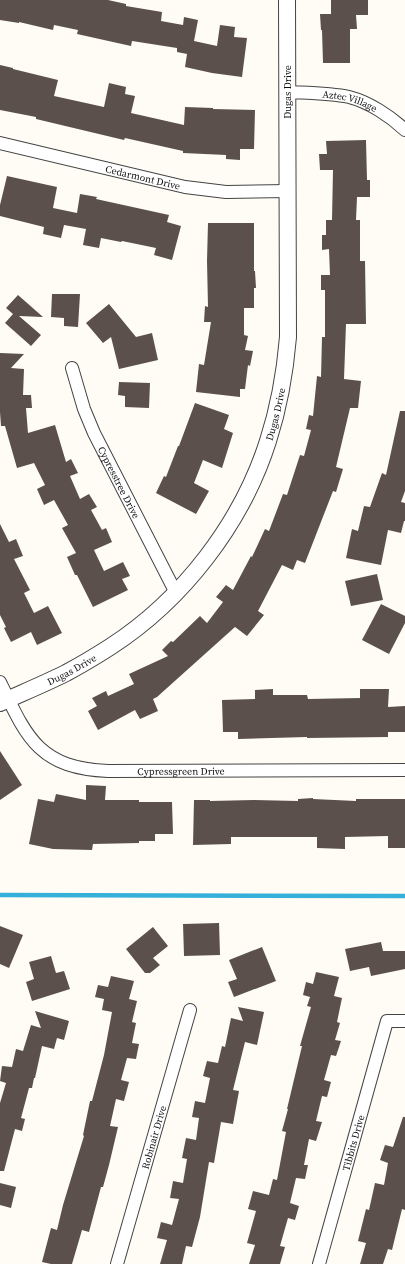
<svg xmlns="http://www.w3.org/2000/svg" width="405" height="1264" font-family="'Source Serif 4',serif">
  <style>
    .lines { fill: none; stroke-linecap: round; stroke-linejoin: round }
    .stream { stroke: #34b0da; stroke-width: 4.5 }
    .building { fill: #5b504c }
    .minor-casing { stroke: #444; stroke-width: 14 }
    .tertiary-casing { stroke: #444; stroke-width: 18 }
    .minor { stroke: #fff; stroke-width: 12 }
    .tertiary { stroke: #fff; stroke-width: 16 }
    .labels { text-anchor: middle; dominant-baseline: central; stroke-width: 4; stroke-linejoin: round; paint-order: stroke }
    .street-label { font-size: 10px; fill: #111; stroke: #fff }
  </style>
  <rect width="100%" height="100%" fill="#fffcf5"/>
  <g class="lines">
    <path class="stream" d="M0 895 405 896"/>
  </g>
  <g class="building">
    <path d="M0 0H108L126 4V6L162 12 161 21 183 25 184 17 198 20 194 41 217 46 220 25 235 27 234 37 247 38 242 77 212 73 185 67 187 54 177 52V48L132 41 131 46 77 34 78 30 54 25 53 30 19 22V23L0 20Z"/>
    <path d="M331 0H368V15H356L357 29H350V63H323L322 30H321L320 14H331Z"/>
    <path d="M0 65 13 68V69L58 80 54 96 104 107 109 83 126 87 125 94 135 96 131 113 184 125 185 107 213 108V109L255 110 254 149H240V160L226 159V155L183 153V151L125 138 124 140 36 119V117L0 110Z"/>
    <path d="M366 140 367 180H370V197H357L356 220H360V261H365L366 324H346L344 379 361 381 358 408H350L336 467 343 469 336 492 333 491 305 563 297 560 293 570 282 565 258 611 264 615 247 636 235 627 157 697 153 699 158 711 140 719 135 710 98 730 88 711 97 706 92 698 106 691 108 696 134 684 129 674 168 656 162 650 171 641 173 642 200 616 207 623 223 602 216 597 226 585 233 590 251 556 252 557 265 529 269 531 283 494 287 495 300 455 304 456 311 430 306 429 309 415 313 416 317 376 321 377 322 337H325V290H321V275H330L329 249 322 250V235H326V220H332L333 170H320L319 154H327L326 141Z"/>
    <path d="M7 176 57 187 53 208 77 213 80 194 97 197 96 199 169 215 167 222 181 226 172 260 154 255 156 248 122 241 121 242 101 238 99 248 83 245 86 229 64 225 61 238 43 234 44 227 0 216V205Z"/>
    <path d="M208 223H254V271H255L256 288H254V308H244V335L248 336 245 350 253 351 250 366 248 365 245 389H240V397L196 392 199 364 204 365 211 322H204L205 306 208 307 207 261Z"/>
    <path d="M52 294H80L78 327 64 326V318L51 317Z"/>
    <path d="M18 295 43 317 19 316 41 335 31 346 5 323 13 314 6 308Z"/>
    <path d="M109 304 136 337 152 333 158 360 119 369 111 337 103 343 86 323Z"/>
    <path d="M0 353 24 354 11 368 24 369 23 395H31L32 408H26L28 433 55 425 66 462 71 459 78 473 70 476 80 499 89 494 97 507 91 510 102 530 106 528 112 542 94 550 104 571 123 562 130 576 122 579 128 590 93 607 77 575H75L67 557 76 553 62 528 68 525 54 500 44 505 37 489 45 485 34 463 17 468 5 426H1L0 412Z"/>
    <path d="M119 382 150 383 149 408 125 407V396L118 395Z"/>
    <path d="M195 403 229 415 224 429 233 433 222 468 203 460 194 483 209 491 196 514 156 493 164 476 166 477 178 446H179Z"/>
    <path d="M400 411H405V491L401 502 405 503V521H404L401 533 388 530 381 565 346 558 352 529 358 531 364 506 370 507 382 473 386 475Z"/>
    <path d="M0 524 9 542 16 539 23 556 14 559 30 590 24 593 34 613 48 606 62 633 37 645 31 632 11 642 4 628 6 627 0 615Z"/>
    <path d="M377 574 383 600 351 606 345 581Z"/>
    <path d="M381 604 405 616V623L389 654 362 640Z"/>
    <path d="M273 689V695H307L308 699 360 698V689H389L388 707 405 706V732H388V737L307 738V737L238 739V732H223L222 700 255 699V690Z"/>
    <path d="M0 751 22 785 0 800Z"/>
    <path d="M86 785 106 786 105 800H139V802H172L173 834H155V841H139V843L93 844 92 850 53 849 29 844 38 799 54 802 56 794 86 800Z"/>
    <path d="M313 798V799L356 801V799H405V848H388V836L345 837V849L317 848V837H231V844L193 845 194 800H210V801L254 800 298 801V799Z"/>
    <path d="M219 923 220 955 184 956 183 924Z"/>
    <path d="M0 926 23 935 9 968 0 964Z"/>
    <path d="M153 927 168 946 153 958 160 965 150 973H145L126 949Z"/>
    <path d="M381 942 383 951H405V969L371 976 369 967 350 971 345 949Z"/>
    <path d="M262 947 276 981 234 997 228 982 237 979 229 960Z"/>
    <path d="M51 956 56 973 64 971 70 989 32 1001 26 982 34 979 29 962Z"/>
    <path d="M316 972 339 977 334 996 342 998 337 1022 340 1023 335 1040 341 1041 336 1056 331 1055 324 1080 331 1082 327 1097 322 1096 316 1121 322 1122 316 1141 309 1139 304 1165H308L305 1179 296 1178 290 1203 299 1206 295 1220 288 1218 280 1246 285 1247 280 1264H249L255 1245 247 1243 256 1211 248 1209 253 1191 269 1195 273 1179 277 1180 286 1132 282 1131 288 1109H287L302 1046H300L311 1007 307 1006 310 997 303 995 306 982 313 984Z"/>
    <path d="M111 976 134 981 129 999 137 1001 132 1022 136 1023 132 1043 139 1044 136 1059 127 1058 121 1080 129 1082 124 1101 116 1099 110 1126 118 1127 109 1165 103 1187H101L89 1232 82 1230 72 1264H51L42 1262 51 1228 57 1230 63 1205 84 1136 83 1135 90 1101H92L104 1055 112 1012 102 1010 104 999 95 997 98 985 108 987Z"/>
    <path d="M238 1007 264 1012 257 1045 245 1042 233 1090 239 1091 233 1124 221 1122 214 1163 209 1162 200 1217 192 1247 186 1246 182 1264H160L167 1240 157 1238 161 1222 172 1225 179 1199 170 1198 173 1181 183 1183 187 1159 182 1158 186 1138 196 1140 199 1118 192 1117 195 1101 205 1103 210 1078 203 1076 207 1061 218 1063 222 1046 225 1047 231 1018 243 1021Z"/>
    <path d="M35 1011 69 1021 64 1040 57 1038 54 1049 42 1046 35 1078H34L32 1088H29L21 1118 25 1119 22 1131 15 1129 4 1171H0V1103L6 1083 0 1081 2 1066 12 1067 16 1049 23 1051 31 1025 41 1028Z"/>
    <path d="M403 1117H405V1210L402 1209 392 1250 388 1249 383 1264H360L366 1243 358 1241 366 1209 369 1210 375 1183 384 1185 388 1163 380 1160 385 1145 393 1147Z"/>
    <path d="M0 1183 16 1187 11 1208 0 1205Z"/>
  </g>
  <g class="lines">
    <defs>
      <g id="minor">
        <path id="s1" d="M287 92C307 93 330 93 349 97 369 102 390 116 405 130"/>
        <path id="s2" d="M0 143 185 187 226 192 288 191"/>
        <path id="s3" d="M72 368 84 409 94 433 176 593"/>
        <path id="s4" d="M0 682C27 738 39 768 108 771L405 770"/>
        <path id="s5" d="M117 1264 190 1010"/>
        <path id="s6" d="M319 1264 387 1021H405"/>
      </g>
      <g id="tertiary">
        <path id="s7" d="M0 703C22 693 44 684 66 673 81 665 96 656 110 647 183 600 242 523 268 441 279 407 285 373 288 337L287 0"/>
      </g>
    </defs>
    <use href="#minor" class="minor-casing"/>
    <use href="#tertiary" class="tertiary-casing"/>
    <use href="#minor" class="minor"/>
    <use href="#tertiary" class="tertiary"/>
  </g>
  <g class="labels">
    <g class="street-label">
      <text transform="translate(287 92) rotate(-90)">Dugas Drive</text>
      <text stroke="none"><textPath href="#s1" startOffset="64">Aztec Village</textPath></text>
      <text stroke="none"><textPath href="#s2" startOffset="147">Cedarmont Drive</textPath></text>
      <text stroke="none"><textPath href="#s7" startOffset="416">Dugas Drive</textPath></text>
      <text stroke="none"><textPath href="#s3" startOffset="124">Cypresstree Drive</textPath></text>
      <text stroke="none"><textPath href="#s7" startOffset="79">Dugas Drive</textPath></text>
      <text stroke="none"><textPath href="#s4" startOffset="224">Cypressgreen Drive</textPath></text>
      <text stroke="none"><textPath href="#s5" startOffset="132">Robinair Drive</textPath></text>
      <text stroke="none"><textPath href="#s6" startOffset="126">Tibbits Drive</textPath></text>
    </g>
  </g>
</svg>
